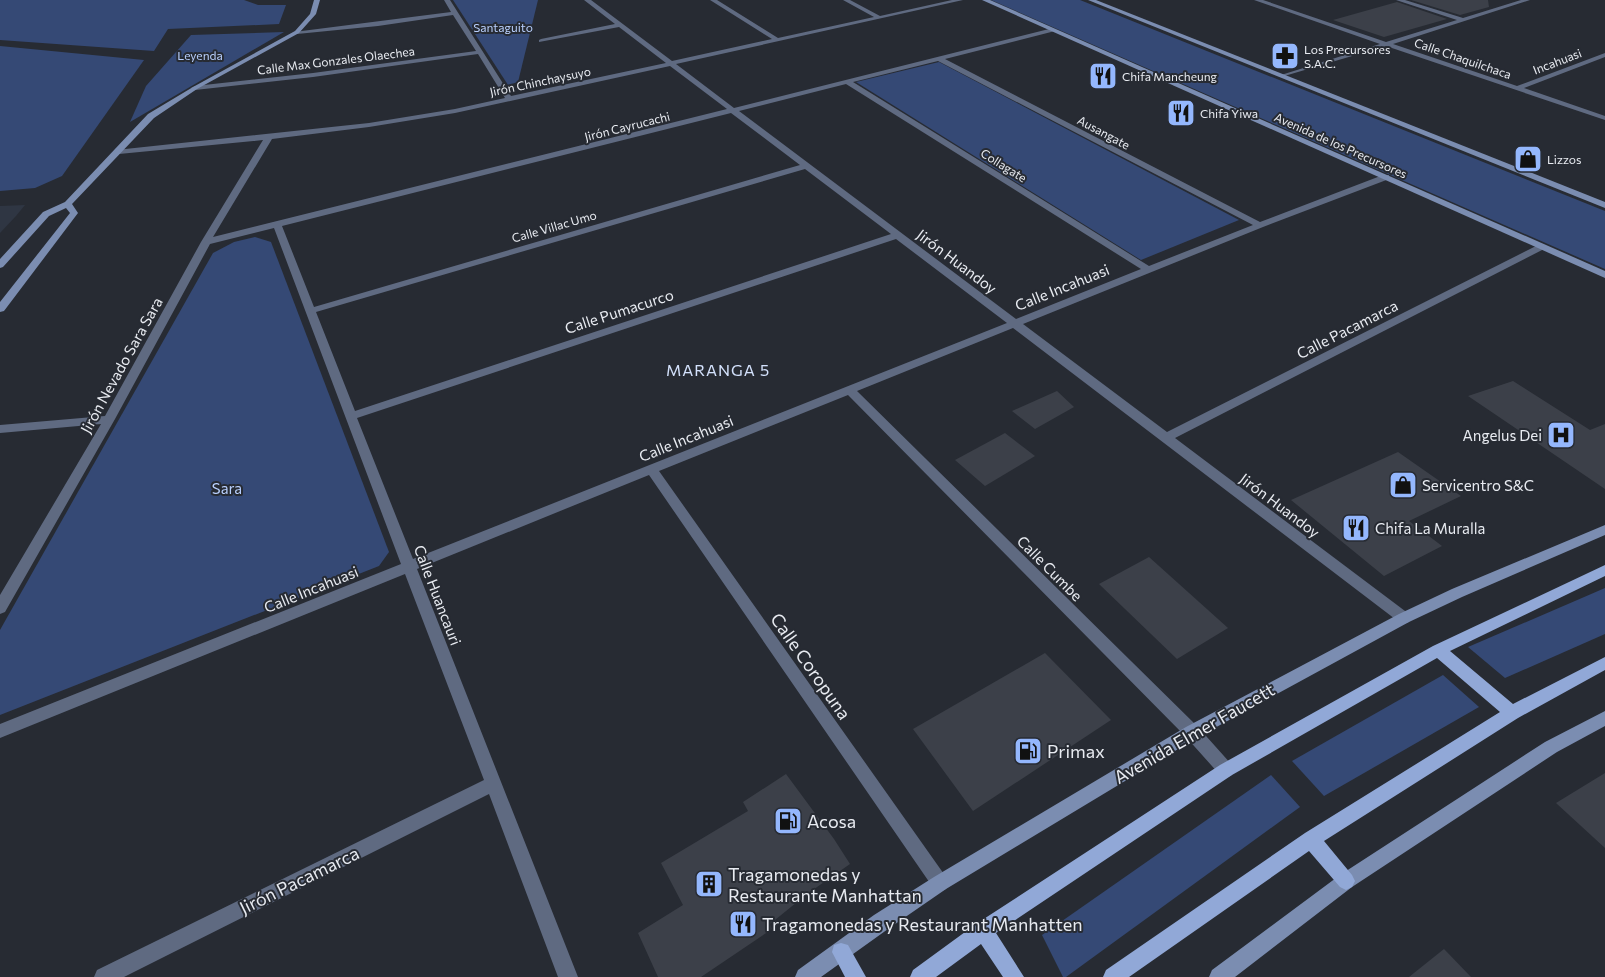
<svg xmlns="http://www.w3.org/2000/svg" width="1605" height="977" font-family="Commissioner,sans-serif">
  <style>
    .built { fill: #2f3643 }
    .green { fill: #354975 }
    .building { fill: #3c4049 }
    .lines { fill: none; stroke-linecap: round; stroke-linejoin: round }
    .street { fill: #5f6a81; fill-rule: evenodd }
    .secondary { fill: #7b8db1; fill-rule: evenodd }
    .primary { fill: #91a8d7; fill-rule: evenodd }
    .labels { text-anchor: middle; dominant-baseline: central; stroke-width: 4; stroke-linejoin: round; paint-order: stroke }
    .far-park-label { font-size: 12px; fill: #b9d0fe; stroke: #272b33 }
    .far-poi-label { font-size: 12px; fill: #e8ebf1; stroke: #272b33; text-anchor: start }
    .far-street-label { font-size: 12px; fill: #e8ebf1; stroke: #272b33 }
    .street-label { font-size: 15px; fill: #e8ebf1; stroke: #272b33 }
    .poi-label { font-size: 15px; fill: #e8ebf1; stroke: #272b33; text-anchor: start }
    .park-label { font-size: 15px; fill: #b9d0fe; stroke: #272b33 }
    .neighbourhood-label { font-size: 16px; letter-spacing: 1px; fill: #d4e2fd; stroke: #272b33 }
    .near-street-label { font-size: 18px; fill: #e8ebf1; stroke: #272b33 }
    .near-poi-label { font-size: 18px; fill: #e8ebf1; stroke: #272b33; text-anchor: start }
  </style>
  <rect width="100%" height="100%" fill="#272b33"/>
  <path class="built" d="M25 205 16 216 0 233V206Z"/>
  <g class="green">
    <path d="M0 0H244L258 5H286L279 24 168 29 154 51 0 40Z"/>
    <path d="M453 0H538L518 82 508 85Z"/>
    <path d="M991 0H1080L1605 211V269Z"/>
    <path d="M284 32 130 122 146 86 191 35Z"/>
    <path d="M0 46 144 60 62 176 35 188 0 191Z"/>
    <path d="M939 62 1239 220 1141 260 856 82Z"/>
    <path d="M255 237 271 242 389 552 379 566 0 715V630L213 253 234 242Z"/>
    <path d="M1605 588V634L1505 678 1468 647Z"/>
    <path d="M1443 675 1479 707 1324 796 1292 761Z"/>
    <path d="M1271 775 1300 807 1066 977H1063L1042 935Z"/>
  </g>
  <g class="building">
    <path d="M1411 0H1488L1489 7 1460 15Z"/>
    <path d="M1397 2 1447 19 1384 37 1333 20Z"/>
    <path d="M1513 381 1590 430 1605 424V489L1468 396Z"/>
    <path d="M1057 391 1074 407 1035 429 1012 411Z"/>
    <path d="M1005 433 1035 456 985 486 955 460Z"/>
    <path d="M1398 452 1461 496 1409 521 1442 546 1384 576 1291 500Z"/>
    <path d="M1149 557 1228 628 1177 659 1099 584Z"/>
    <path d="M1045 653 1111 720 973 811 913 729Z"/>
    <path d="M1605 773V848L1556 803Z"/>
    <path d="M786 774 834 839 850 864 807 894 770 924 772 929 701 977H658L638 933 683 905 661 863 748 811 743 802Z"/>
    <path d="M1444 949 1471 977H1409Z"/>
  </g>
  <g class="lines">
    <g class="street">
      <path d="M444 0H450L511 96 666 63 619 27 539 42V40L541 39 615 24 584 0H591L672 61 772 39 710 0H717L778 38 874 17 843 0H850L880 16 952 0H963L676 64 734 108 1053 28 1055 31 945 59 1260 222 1383 175H1389V179L1263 227 1023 324 1167 432 1538 245H1544V249L1175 438 1409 614 1411 618 1409 622 1404 624 1399 622 1013 328 857 391 1198 727 1232 765 1234 770 1232 775 1226 778 1220 775 1186 737 848 395 659 471 946 877 949 883 946 889 940 892 934 889 649 475 417 569 578 977H558L489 794 124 977H94L97 970 484 780 405 574 0 738V724L401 564 274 228 210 244 115 419 5 612 0 614V595L101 424 0 433V425L105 416 201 242 263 140 119 154H116V150L369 123 455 109 505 98 478 54 313 77 195 90 191 88 195 86 313 73 476 51 453 15 378 26 297 34 294 32 451 12ZM938 61 1253 225 1149 266 853 82ZM670 66 727 109 213 237 272 139 369 127 455 113ZM846 84 1141 269 1016 319 739 111ZM731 113 800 165 314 307 282 226ZM805 169 891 234 355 411 316 312ZM896 239 1007 323 413 559 357 418Z"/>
      <path d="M1254 0H1263L1386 42 1457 20 1396 0H1405L1463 18 1521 0H1530L1393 44 1517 86 1605 53V57L1524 88 1605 116V120L1386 46 1281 77V75L1380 44Z"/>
    </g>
    <g class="secondary">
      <path d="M314 0H320L316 14 299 33 197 89 154 118 72 204 78 213 4 311 0 312V302L70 213 66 208 49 216 3 267 0 268V259L43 212 65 202 148 114 193 87 295 31 310 14Z"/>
      <path d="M982 0H990L1605 271V278Z"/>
      <path d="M1088 0H1096L1605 202V208Z"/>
      <path d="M1605 525V535L1462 597 1409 622 1198 737 946 889 888 929 821 977H795L798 970 874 915 934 877 1186 727 1399 614 1452 589Z"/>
      <path d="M1605 711V726L1557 752 1352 887 1235 977H1209L1212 970 1340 875 1545 742Z"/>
    </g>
    <g class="primary">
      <path d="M1605 565V576L1450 651 1513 704 1605 657V670L1518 718 1324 841 1352 875 1355 881 1352 887 1346 890 1340 887 1309 851 1129 977H1103L1106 970 1305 833 1500 712 1437 658 1232 775 996 933 1024 977H1003L981 944 936 977H910L913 970 976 924 1220 765 1433 646Z"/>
      <path d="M841 943 848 945 866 977H845L832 952 834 945Z"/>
    </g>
  </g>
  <defs>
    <symbol id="pharmacy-square" viewBox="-11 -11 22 22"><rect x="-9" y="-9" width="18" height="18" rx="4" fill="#94b7fd" stroke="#272b33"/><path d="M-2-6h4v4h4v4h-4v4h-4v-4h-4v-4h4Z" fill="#111"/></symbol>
    <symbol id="restaurant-square" viewBox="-11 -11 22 22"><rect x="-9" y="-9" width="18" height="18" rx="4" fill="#94b7fd" stroke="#272b33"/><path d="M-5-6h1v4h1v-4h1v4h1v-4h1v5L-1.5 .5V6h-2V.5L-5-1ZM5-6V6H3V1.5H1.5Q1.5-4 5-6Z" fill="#111"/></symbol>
    <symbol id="shop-square" viewBox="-11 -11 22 22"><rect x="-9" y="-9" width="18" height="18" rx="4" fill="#94b7fd" stroke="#272b33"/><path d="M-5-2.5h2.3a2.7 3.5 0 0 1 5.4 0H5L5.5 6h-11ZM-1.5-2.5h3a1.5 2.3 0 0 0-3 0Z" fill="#111"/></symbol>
    <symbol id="hospital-square" viewBox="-11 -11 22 22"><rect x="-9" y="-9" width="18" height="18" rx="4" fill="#94b7fd" stroke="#272b33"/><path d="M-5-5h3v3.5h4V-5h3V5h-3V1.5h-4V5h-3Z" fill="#111"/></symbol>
    <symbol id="fuel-square" viewBox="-11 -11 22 22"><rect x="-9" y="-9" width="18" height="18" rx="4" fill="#94b7fd" stroke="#272b33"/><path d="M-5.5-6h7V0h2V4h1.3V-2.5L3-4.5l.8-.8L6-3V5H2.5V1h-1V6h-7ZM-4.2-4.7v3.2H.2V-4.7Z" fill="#111"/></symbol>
    <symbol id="building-square" viewBox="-11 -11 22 22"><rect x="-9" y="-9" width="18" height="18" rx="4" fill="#94b7fd" stroke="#272b33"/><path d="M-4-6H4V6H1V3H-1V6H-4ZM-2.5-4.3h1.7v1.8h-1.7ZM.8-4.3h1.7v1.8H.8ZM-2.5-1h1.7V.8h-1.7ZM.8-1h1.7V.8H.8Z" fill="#111"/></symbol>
  </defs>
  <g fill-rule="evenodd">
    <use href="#pharmacy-square" x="1269" y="40" width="32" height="32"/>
    <use href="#restaurant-square" x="1087" y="60" width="32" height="32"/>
    <use href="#restaurant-square" x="1165" y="97" width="32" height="32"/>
    <use href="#shop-square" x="1512" y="143" width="32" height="32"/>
    <use href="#hospital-square" x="1545" y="419" width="32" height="32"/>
    <use href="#shop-square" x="1387" y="469" width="32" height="32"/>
    <use href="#restaurant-square" x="1340" y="512" width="32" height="32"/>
    <use href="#fuel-square" x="1012" y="735" width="32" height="32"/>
    <use href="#fuel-square" x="772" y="805" width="32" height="32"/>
    <use href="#building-square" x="693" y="868" width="32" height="32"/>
    <use href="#restaurant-square" x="727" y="908" width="32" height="32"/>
  </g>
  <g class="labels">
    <g class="far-park-label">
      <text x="503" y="27">Santaguito</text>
      <text x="200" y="55">Leyenda</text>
    </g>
    <g class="far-poi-label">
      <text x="1304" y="49">Los Precursores<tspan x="1304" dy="14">S.A.C.</tspan></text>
      <text x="1122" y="76">Chifa Mancheung</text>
      <text x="1200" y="113">Chifa Yiwa</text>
      <text x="1547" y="159">Lizzos</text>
    </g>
    <g class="far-street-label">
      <text transform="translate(1463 58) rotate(19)">Calle Chaquilchaca</text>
      <text transform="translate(336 60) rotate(-7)">Calle Max Gonzales Olaechea</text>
      <text transform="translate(1557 61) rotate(-21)">Incahuasi</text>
      <text transform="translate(540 81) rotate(-12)">Jirón Chinchaysuyo</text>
      <text transform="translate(627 126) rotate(-14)">Jirón Cayrucachi</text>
      <text transform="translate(1104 132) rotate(28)">Ausangate</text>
      <text transform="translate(1341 145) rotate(24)">Avenida de los Precursores</text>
      <text transform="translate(1004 165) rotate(32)">Collagate</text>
      <text transform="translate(554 226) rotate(-16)">Calle Villac Umo</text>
    </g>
    <g class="street-label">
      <text transform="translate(957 261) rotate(37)">Jirón Huandoy</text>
      <text transform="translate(1062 287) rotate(-22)">Calle Incahuasi</text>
      <text transform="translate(619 311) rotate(-18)">Calle Pumacurco</text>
      <text transform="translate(1347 329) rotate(-27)">Calle Pacamarca</text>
      <text transform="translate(121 365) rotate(-61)">Jirón Nevado Sara Sara</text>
      <text transform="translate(686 438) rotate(-22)">Calle Incahuasi</text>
      <text transform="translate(1280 505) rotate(37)">Jirón Huandoy</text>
      <text transform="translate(1050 568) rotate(45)">Calle Cumbe</text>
      <text transform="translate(311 589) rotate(-22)">Calle Incahuasi</text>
      <text transform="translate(438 595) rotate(69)">Calle Huancauri</text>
    </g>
    <g class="poi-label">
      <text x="1542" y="435" text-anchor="end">Angelus Dei</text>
      <text x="1422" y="485">Servicentro S&amp;C</text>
      <text x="1375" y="528">Chifa La Muralla</text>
    </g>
    <g class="park-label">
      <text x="227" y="488">Sara</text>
    </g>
    <g class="neighbourhood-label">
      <text x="718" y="369">MARANGA 5</text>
    </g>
    <g class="near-street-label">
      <text transform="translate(811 666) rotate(55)">Calle Coropuna</text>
      <text transform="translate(1194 733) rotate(-30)">Avenida Elmer Faucett</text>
      <text transform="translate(299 880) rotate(-26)">Jirón Pacamarca</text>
    </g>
    <g class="near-poi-label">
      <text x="1047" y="751">Primax</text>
      <text x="807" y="821">Acosa</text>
      <text x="728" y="874">Tragamonedas y<tspan x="728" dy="21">Restaurante Manhattan</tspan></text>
      <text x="762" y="924">Tragamonedas y Restaurant Manhatten</text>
    </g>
  </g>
</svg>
